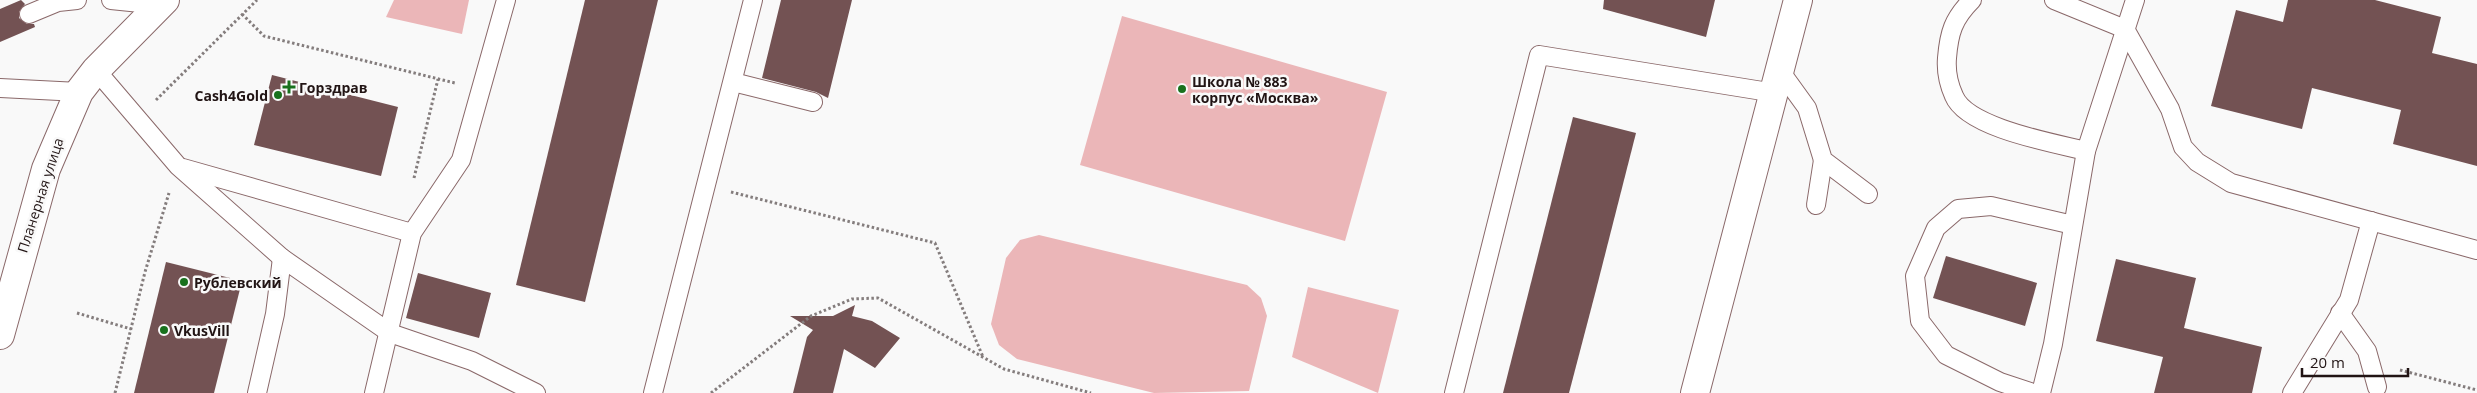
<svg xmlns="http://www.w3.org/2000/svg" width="2477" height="393" font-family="'Open Sans',sans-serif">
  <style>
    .green { fill: #ebb6b8 }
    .building { fill: #735253 }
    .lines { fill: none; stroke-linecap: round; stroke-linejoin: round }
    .lane-casing { stroke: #8a6869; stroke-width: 20 }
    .street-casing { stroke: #8a6869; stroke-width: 30 }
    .secondary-casing { stroke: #8a6869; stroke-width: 30 }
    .path { stroke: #847d7d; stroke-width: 3; stroke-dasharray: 2.5 2.5; stroke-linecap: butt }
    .lane { stroke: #fff; stroke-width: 18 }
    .street { stroke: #fff; stroke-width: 28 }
    .secondary { stroke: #fff; stroke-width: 28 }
    .poi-dot { fill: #18711d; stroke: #f9f9f9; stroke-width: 2 }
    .labels { text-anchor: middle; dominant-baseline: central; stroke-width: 5; stroke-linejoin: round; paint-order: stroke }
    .poi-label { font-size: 14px; font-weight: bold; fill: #211414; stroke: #f9f9f9; text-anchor: start }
    .street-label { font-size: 14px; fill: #211414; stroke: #f9f9f9 }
  </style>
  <rect width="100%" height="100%" fill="#f9f9f9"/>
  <g class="green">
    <path d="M394 0H469L462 34 386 17Z"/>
    <path d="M1122 16 1387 92 1345 241 1080 165Z"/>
    <path d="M1039 235 1247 285 1261 298 1267 316 1249 391 1154 393 1017 359 999 345 991 324 1006 258 1020 240Z"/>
    <path d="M1308 287 1399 310 1378 393 1292 357Z"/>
  </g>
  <g class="building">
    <path d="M21 0 25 4 19 12V18L27 24H34L35 27 0 42V9Z"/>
    <path d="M585 0H658L585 302 516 285Z"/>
    <path d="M781 0H852L828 98 816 92 762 78Z"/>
    <path d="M1604 0H1715L1706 37 1603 9Z"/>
    <path d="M2288 0H2375L2441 17 2432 53 2477 64V166L2393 144 2401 110 2312 88 2302 129 2211 106 2236 10 2283 22Z"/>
    <path d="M272 75 398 107 381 176 254 145Z"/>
    <path d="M1573 117 1636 133 1596 290 1569 393H1503Z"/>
    <path d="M1946 256 2037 283 2025 326 1933 298Z"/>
    <path d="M2116 259 2196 278 2184 328 2262 347 2252 393H2154L2163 357 2096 341Z"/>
    <path d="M166 262 242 281 214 393H134Z"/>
    <path d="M418 273 491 293 479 338 406 318Z"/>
    <path d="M855 305 852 316 872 321 900 338 875 368 844 349 833 393H793L807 337 813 330 790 316H833Z"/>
  </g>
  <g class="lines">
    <defs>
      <g id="lane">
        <path d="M111 0 160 5"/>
        <path d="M1972 0C1953 19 1949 33 1947 58 1946 70 1949 85 1954 96 1967 128 2054 143 2086 151"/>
        <path d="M2054 0 2125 29 2170 109 2183 147 2197 162 2231 183 2477 250"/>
        <path d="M29 14 58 2 77 0"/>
        <path d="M96 70 178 166 282 258 390 333 472 361 536 393"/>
        <path d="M1781 72 1807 108 1823 160 1868 194"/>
        <path d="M733 82 813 102"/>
        <path d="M0 88 79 92"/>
        <path d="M183 168 412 233"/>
        <path d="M1816 205 1823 160"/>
        <path d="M2340 313 2367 351 2377 387"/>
        <path d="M257 393 275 314 282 258"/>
        <path d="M374 393 412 233 461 160 506 0"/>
        <path d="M653 393 753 0"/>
        <path d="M1454 393 1539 55 1775 93"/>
        <path d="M2033 393 2000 382 1946 355 1920 321 1915 276 1936 228 1958 209 1991 206 2073 225"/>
        <path d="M2041 393 2053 344 2086 151 2135 0"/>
        <path d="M2292 393 2349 300 2371 221"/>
      </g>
      <path id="street" d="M1695 393 1798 0"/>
      <path id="secondary" d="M0 335 46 169 79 92 96 70 165 0"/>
    </defs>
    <use href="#lane" class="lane-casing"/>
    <use href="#street" class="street-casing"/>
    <use href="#secondary" class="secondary-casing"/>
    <g class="path">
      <path d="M242 14 264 36 455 83"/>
      <path d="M156 100 257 0"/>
      <path d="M414 178 438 79"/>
      <path d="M731 192 935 243 983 357"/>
      <path d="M77 313 131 329"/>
      <path d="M2400 370 2477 390"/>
      <path d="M115 393 145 272 169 193"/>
      <path d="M711 393 811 316 852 299 878 298 1004 369 1091 393"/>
    </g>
    <use href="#lane" class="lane"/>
    <use href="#street" class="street"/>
    <use href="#secondary" class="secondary"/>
  </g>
  <g class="poi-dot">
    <path d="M286.5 79.5h5v5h5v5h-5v5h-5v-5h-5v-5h5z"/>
    <circle cx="1182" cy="89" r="5"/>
    <circle cx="278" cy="95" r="5"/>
    <circle cx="184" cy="282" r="5"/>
    <circle cx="164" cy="330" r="5"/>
  </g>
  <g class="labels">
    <g class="poi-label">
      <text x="1192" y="81">Школа № 883<tspan x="1192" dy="16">корпус «Москва»</tspan></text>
      <text x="299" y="87">Горздрав</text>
      <text x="268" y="95" text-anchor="end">Cash4Gold</text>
      <text x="194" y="282">Рублевский</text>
      <text x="174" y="330">VkusVill</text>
    </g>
    <g class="street-label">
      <text transform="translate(40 195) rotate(-72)">Планерная улица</text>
    </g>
  </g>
  <path d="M2302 368v8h106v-8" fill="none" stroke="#211414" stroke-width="2.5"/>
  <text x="2310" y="368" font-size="15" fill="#211414" stroke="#f9f9f9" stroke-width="4" paint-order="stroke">20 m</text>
</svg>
